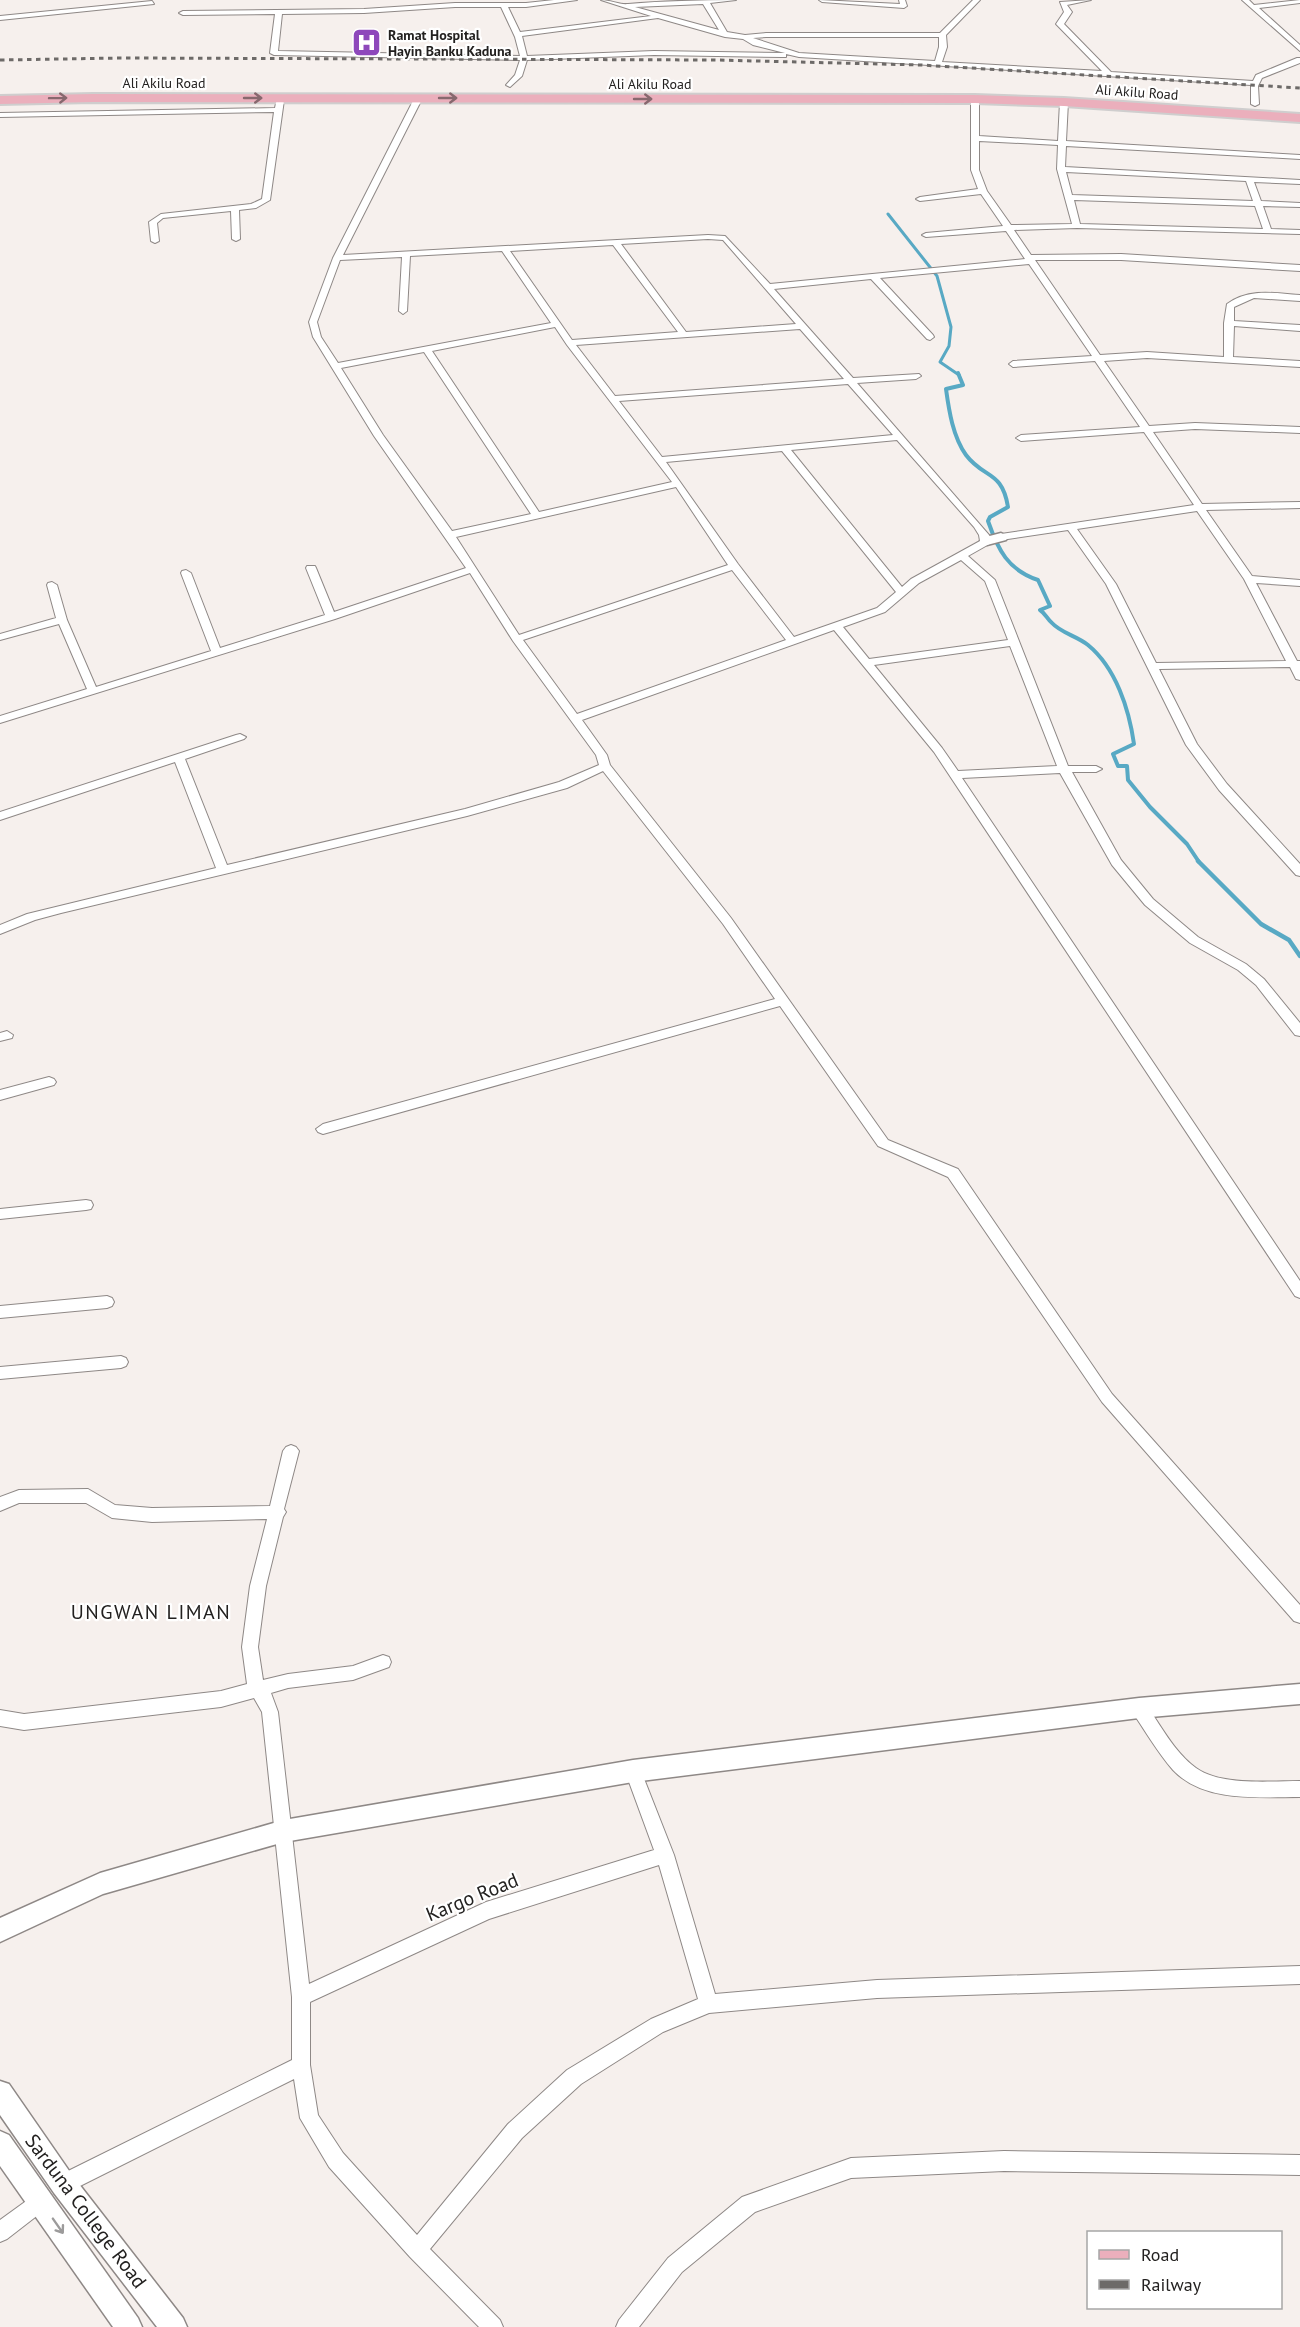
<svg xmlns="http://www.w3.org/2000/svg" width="1300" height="2327" font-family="'PT Sans',sans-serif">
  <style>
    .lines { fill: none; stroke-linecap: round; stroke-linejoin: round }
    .stream-far2 { stroke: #58a9c4; stroke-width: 3 }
    .stream-far1 { stroke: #58a9c4; stroke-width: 4 }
    .stream { stroke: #58a9c4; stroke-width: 4.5 }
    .minor-casing { stroke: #8e8886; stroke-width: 2 }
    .tertiary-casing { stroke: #8e8886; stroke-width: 3 }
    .primary-casing { stroke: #cfcece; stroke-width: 4 }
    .minor { fill: #fff; fill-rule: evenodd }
    .tertiary { fill: #fff; fill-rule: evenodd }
    .primary { fill: #ebafbc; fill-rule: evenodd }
    .rail { stroke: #6d6a68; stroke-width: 3; stroke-dasharray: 4.5 4.5; stroke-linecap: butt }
    .oneway { stroke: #87686e }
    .oneway2 { stroke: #9c9b9b }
    .labels { text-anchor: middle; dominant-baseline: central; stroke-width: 4.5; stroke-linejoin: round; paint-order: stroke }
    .far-poi-label { font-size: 14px; font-weight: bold; fill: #232120; stroke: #fff; text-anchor: start }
    .far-street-label { font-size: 14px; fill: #232120; stroke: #fff }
    .quarter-label { font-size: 20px; letter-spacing: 1.5px; fill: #232120; stroke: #fff }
    .near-street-label { font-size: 20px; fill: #232120; stroke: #fff }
  </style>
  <rect width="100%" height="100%" fill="#f6f0ed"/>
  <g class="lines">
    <path class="stream-far2" d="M888 214 937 276 951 327 949 346 940 362 959 375"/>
    <path class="stream-far1" d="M958 373 963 385 946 389C949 411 953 437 966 455 984 479 1002 470 1008 507L990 517 988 521C998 550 1008 570 1038 580L1050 606 1040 610C1046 614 1047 619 1052 623 1061 633 1077 636 1088 645 1116 668 1129 709 1134 744L1113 754 1118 766H1127L1128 780 1150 807 1187 844 1199 862"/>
    <path class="stream" d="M1198 861 1261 924 1289 940 1300 956"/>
    <defs>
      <g id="minor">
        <path d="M554 0H577L526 7H508L520 32 651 16 601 0C610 0 620 5 628 4 663 1 700 0 736 0L710 3 727 32 745 35 766 33H940L973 0H980L946 35 947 47 942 62 1102 71 1056 24 1064 12 1060 2 1091 0 1067 5 1072 12 1064 24 1111 72 1253 81 1256 75 1297 58H1300V63L1262 78 1258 86 1259 104 1255 106 1251 104V85L799 57 786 54V57H783L654 55 527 60 522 76 510 87 506 85 515 75 520 60 274 55 270 53 275 14 183 15 179 13 183 11 364 9 455 3H526ZM703 4 719 30 635 7ZM455 7H501L515 37 520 56 278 51 282 14 364 13ZM658 18 725 37 743 39 753 45 785 53 654 51 527 56 522 36ZM766 37H939V47L935 61 799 53 753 38Z"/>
        <path d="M819 0 900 4 899 0H905L907 6 904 8 822 2Z"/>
        <path d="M1242 0H1249L1254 5 1300 0V3L1259 8 1300 45V51Z"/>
        <path d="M152 1 154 4 0 20V16Z"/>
        <path d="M415 97 422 99 343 255 708 235 725 236 770 284 1025 259 1006 231 926 237 922 235 926 233 1003 226 981 194 920 201 916 199 920 197 978 189 971 170V99L975 97 979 99V136L1058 141 1060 102 1064 100 1068 102 1066 141 1300 155V159L1066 146 1065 167 1300 180V184L1254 182 1261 201 1300 203V207L1263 206 1271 229 1300 230V234L1077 228 1014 230 1031 255 1121 254 1300 265V271L1121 260H1035L1100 355 1147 352 1224 357V323L1227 304C1249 288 1274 293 1300 295V301L1254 298 1234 307V321L1300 325V331L1234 326 1233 357 1300 361V367L1147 358 1104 361 1149 426 1195 423 1300 427V433L1195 429 1153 432 1202 504 1300 502V508L1206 510 1252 576 1300 580V586L1256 583 1297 661H1300V680L1296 679 1290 667 1159 669 1197 744 1227 784 1300 864V876L1296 875 1219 790 1186 745 1106 584 1068 530 1001 540 996 537 1001 534 1194 505 1144 432 1021 441 1016 438 1021 435 1140 427 1095 361 1013 367 1009 364 1013 361 1092 356 1029 264 880 278 933 335 934 337 930 340 927 339 871 279 774 289 853 378 919 374 921 376 916 379 857 383 989 535 992 541 991 543 968 556 995 580 1068 766H1096L1102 769 1096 772H1072L1121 860 1153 899 1198 937 1246 964 1264 979 1300 1023V1036L1295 1035 1256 985 1238 970 1190 943 1145 905 1112 865 1060 773 962 778 1300 1281V1298L1295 1296 934 752 834 630 582 720 607 755 610 765 731 918 888 1140 958 1169 1112 1394 1300 1605V1623L1294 1621 1102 1402 948 1177 878 1146 780 1006 323 1134 318 1132 316 1129 323 1124 775 999 723 924 603 771 567 788 467 816 61 913 35 920 0 934V925L27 914 216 868 175 762 0 820V812L236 735 240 734 246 737 244 739 185 759 227 865 465 809 559 782 599 765 596 755 513 641 470 573 335 619 0 723V716L87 689 59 624 0 640V634L56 618 47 585 48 583 52 582 57 585 67 620 96 687 211 651 181 573 182 571 186 570 191 573 220 648 325 615 306 568 307 566H315L316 568 334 612 466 568 374 436 313 337 309 322 333 258ZM979 141 1058 145 1057 169 1072 224 1011 225 987 191 979 170ZM1066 172 1246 181 1253 201 1072 195ZM1074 200 1255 206 1263 229 1080 224ZM708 239 723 240 796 324 686 332 621 244ZM613 245 678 332 572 340 510 251ZM502 251 551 323 338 363 321 337 317 322 340 260 402 257 399 311 403 314 407 311 410 256ZM555 327 567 345 672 482 539 512 432 351ZM800 329 844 379 615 396 576 345ZM424 352 531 514 452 531 383 435 341 368ZM848 384 893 435 662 457 619 401ZM897 440 974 527 979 535 980 541 911 579 902 587 791 450ZM782 451 896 592 877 608 794 637 738 564 666 462ZM676 487 728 565 519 635 456 537ZM1197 511 1244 579 1286 661 1156 663 1116 584 1077 529ZM961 560 985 581 1008 640 869 659 843 627 885 612 919 583ZM732 570 786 640 577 714 523 640ZM1010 646 1057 766 958 771 942 748 874 665Z"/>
        <path d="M277 98 284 100 270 200 256 208 239 210 240 239 236 241 232 239 231 211 163 218 157 223 159 241 155 243 151 241 149 222 161 214 251 204 262 199 274 112 0 117V113L275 108Z"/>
        <path d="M7 1031 13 1035 12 1038 0 1041V1033Z"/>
        <path d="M49 1077 54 1079 56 1082 54 1085 0 1100V1090Z"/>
        <path d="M86 1200 91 1201 93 1205 91 1209 86 1210 0 1219V1209Z"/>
        <path d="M107 1296 112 1298 114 1302 112 1306 107 1308 0 1318V1306Z"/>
        <path d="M121 1356 126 1358 128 1362 126 1366 121 1368 0 1379V1367Z"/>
        <path d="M291 1445 296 1447 299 1451 284 1509 286 1512 283 1517 266 1586 258 1647 263 1680 288 1674 353 1666 383 1655 389 1657 391 1662 389 1667 353 1680 288 1688 271 1693 278 1712 309 1984 486 1902 654 1850 625 1771 627 1765 633 1763 639 1765 641 1771 674 1855 715 1994 877 1980 1300 1966V1984L877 1998 709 2013 663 2032 581 2084 522 2138 430 2249 500 2320 503 2327H479L410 2257 329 2167 300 2118 294 2079 70 2191 63 2194 56 2191 53 2184 56 2177 292 2060V1997L262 1712 254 1698 221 1707 24 1730 0 1726V1710L24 1714 221 1691 247 1684 242 1647 250 1586 267 1519 152 1522 112 1518 86 1503H19L0 1511V1497L19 1490 88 1489 115 1505 152 1508 270 1506 283 1451 286 1447ZM659 1865 698 1999 651 2019 567 2070 508 2124 417 2235 343 2153 318 2115 310 2065V2002L489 1919Z"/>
        <path d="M1139 1700 1145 1703C1160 1724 1174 1752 1196 1768 1221 1786 1270 1781 1300 1781V1797C1259 1797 1204 1803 1173 1770 1158 1753 1146 1732 1133 1713L1131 1708 1133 1703Z"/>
        <path d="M1004 2151 1300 2155V2175L1004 2171 851 2178 755 2212 682 2272 639 2327H616L619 2320 668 2258 742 2197 851 2158Z"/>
        <path d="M40 2191 47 2194 50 2201 47 2208 7 2239 0 2242V2220Z"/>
      </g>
      <g id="tertiary">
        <path d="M1001 533 1008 537 1006 540 987 545 980 541 982 538Z"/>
        <path d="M1300 1684V1704L1139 1718 633 1782 284 1842 103 1894 0 1942V1918L100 1873 284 1820 633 1760 1139 1698Z"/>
        <path d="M0 2081 9 2084 72 2175 183 2318 187 2327H157L54 2193 0 2115Z"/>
        <path d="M0 2131 9 2135 138 2318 142 2327H113L0 2166Z"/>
      </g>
      <path id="primary" d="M93 94 975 95 1064 98 1300 114V122L1064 106 975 103 93 102 0 104V96Z"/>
    </defs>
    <use href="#minor" class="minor-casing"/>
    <use href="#tertiary" class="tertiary-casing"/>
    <use href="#primary" class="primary-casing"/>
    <use href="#minor" class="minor"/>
    <use href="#tertiary" class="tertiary"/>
    <use href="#primary" class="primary"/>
    <path class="rail" d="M0 60 121 58 715 60 921 65 1300 88"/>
  </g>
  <defs><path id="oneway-shaft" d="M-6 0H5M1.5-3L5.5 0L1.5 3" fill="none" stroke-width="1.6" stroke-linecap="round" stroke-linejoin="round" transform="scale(1.5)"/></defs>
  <g class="oneway">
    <use href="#oneway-shaft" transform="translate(58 98) rotate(-1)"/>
    <use href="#oneway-shaft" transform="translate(253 98)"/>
    <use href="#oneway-shaft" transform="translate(448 98)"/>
    <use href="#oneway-shaft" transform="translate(643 99)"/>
  </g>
  <use class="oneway2" href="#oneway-shaft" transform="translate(58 2226) rotate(55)"/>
  <defs>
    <symbol id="hospital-square" viewBox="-11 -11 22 22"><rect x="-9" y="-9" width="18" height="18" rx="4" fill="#8e48bb" stroke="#fff"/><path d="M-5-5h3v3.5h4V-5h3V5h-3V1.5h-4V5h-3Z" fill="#fff"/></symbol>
  </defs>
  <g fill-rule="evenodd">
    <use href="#hospital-square" x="350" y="26" width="33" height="33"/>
  </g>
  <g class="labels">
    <g class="far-poi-label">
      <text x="388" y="35">Ramat Hospital<tspan x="388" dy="16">Hayin Banku Kaduna</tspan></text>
    </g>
    <g class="far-street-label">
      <text x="164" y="83">Ali Akilu Road</text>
      <text x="650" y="84">Ali Akilu Road</text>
      <text transform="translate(1137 92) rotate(4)">Ali Akilu Road</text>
    </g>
    <g class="quarter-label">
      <text x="151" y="1612">UNGWAN LIMAN</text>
    </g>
    <g class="near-street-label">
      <text transform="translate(472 1897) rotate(-22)">Kargo Road</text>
      <text transform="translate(86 2211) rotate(53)">Sarduna College Road</text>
    </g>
  </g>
  <rect x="1087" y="2231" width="195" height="78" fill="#ffffff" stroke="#a7a6a6" stroke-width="1.5"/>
  <rect x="1099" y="2250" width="30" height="9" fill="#ebafbc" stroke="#a7a6a6" stroke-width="1.5"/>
  <text x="1141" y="2261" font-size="18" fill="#232120">Road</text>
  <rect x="1099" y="2280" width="30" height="9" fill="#6d6a68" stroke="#a7a6a6" stroke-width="1.5"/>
  <text x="1141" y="2291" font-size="18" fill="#232120">Railway</text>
</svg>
